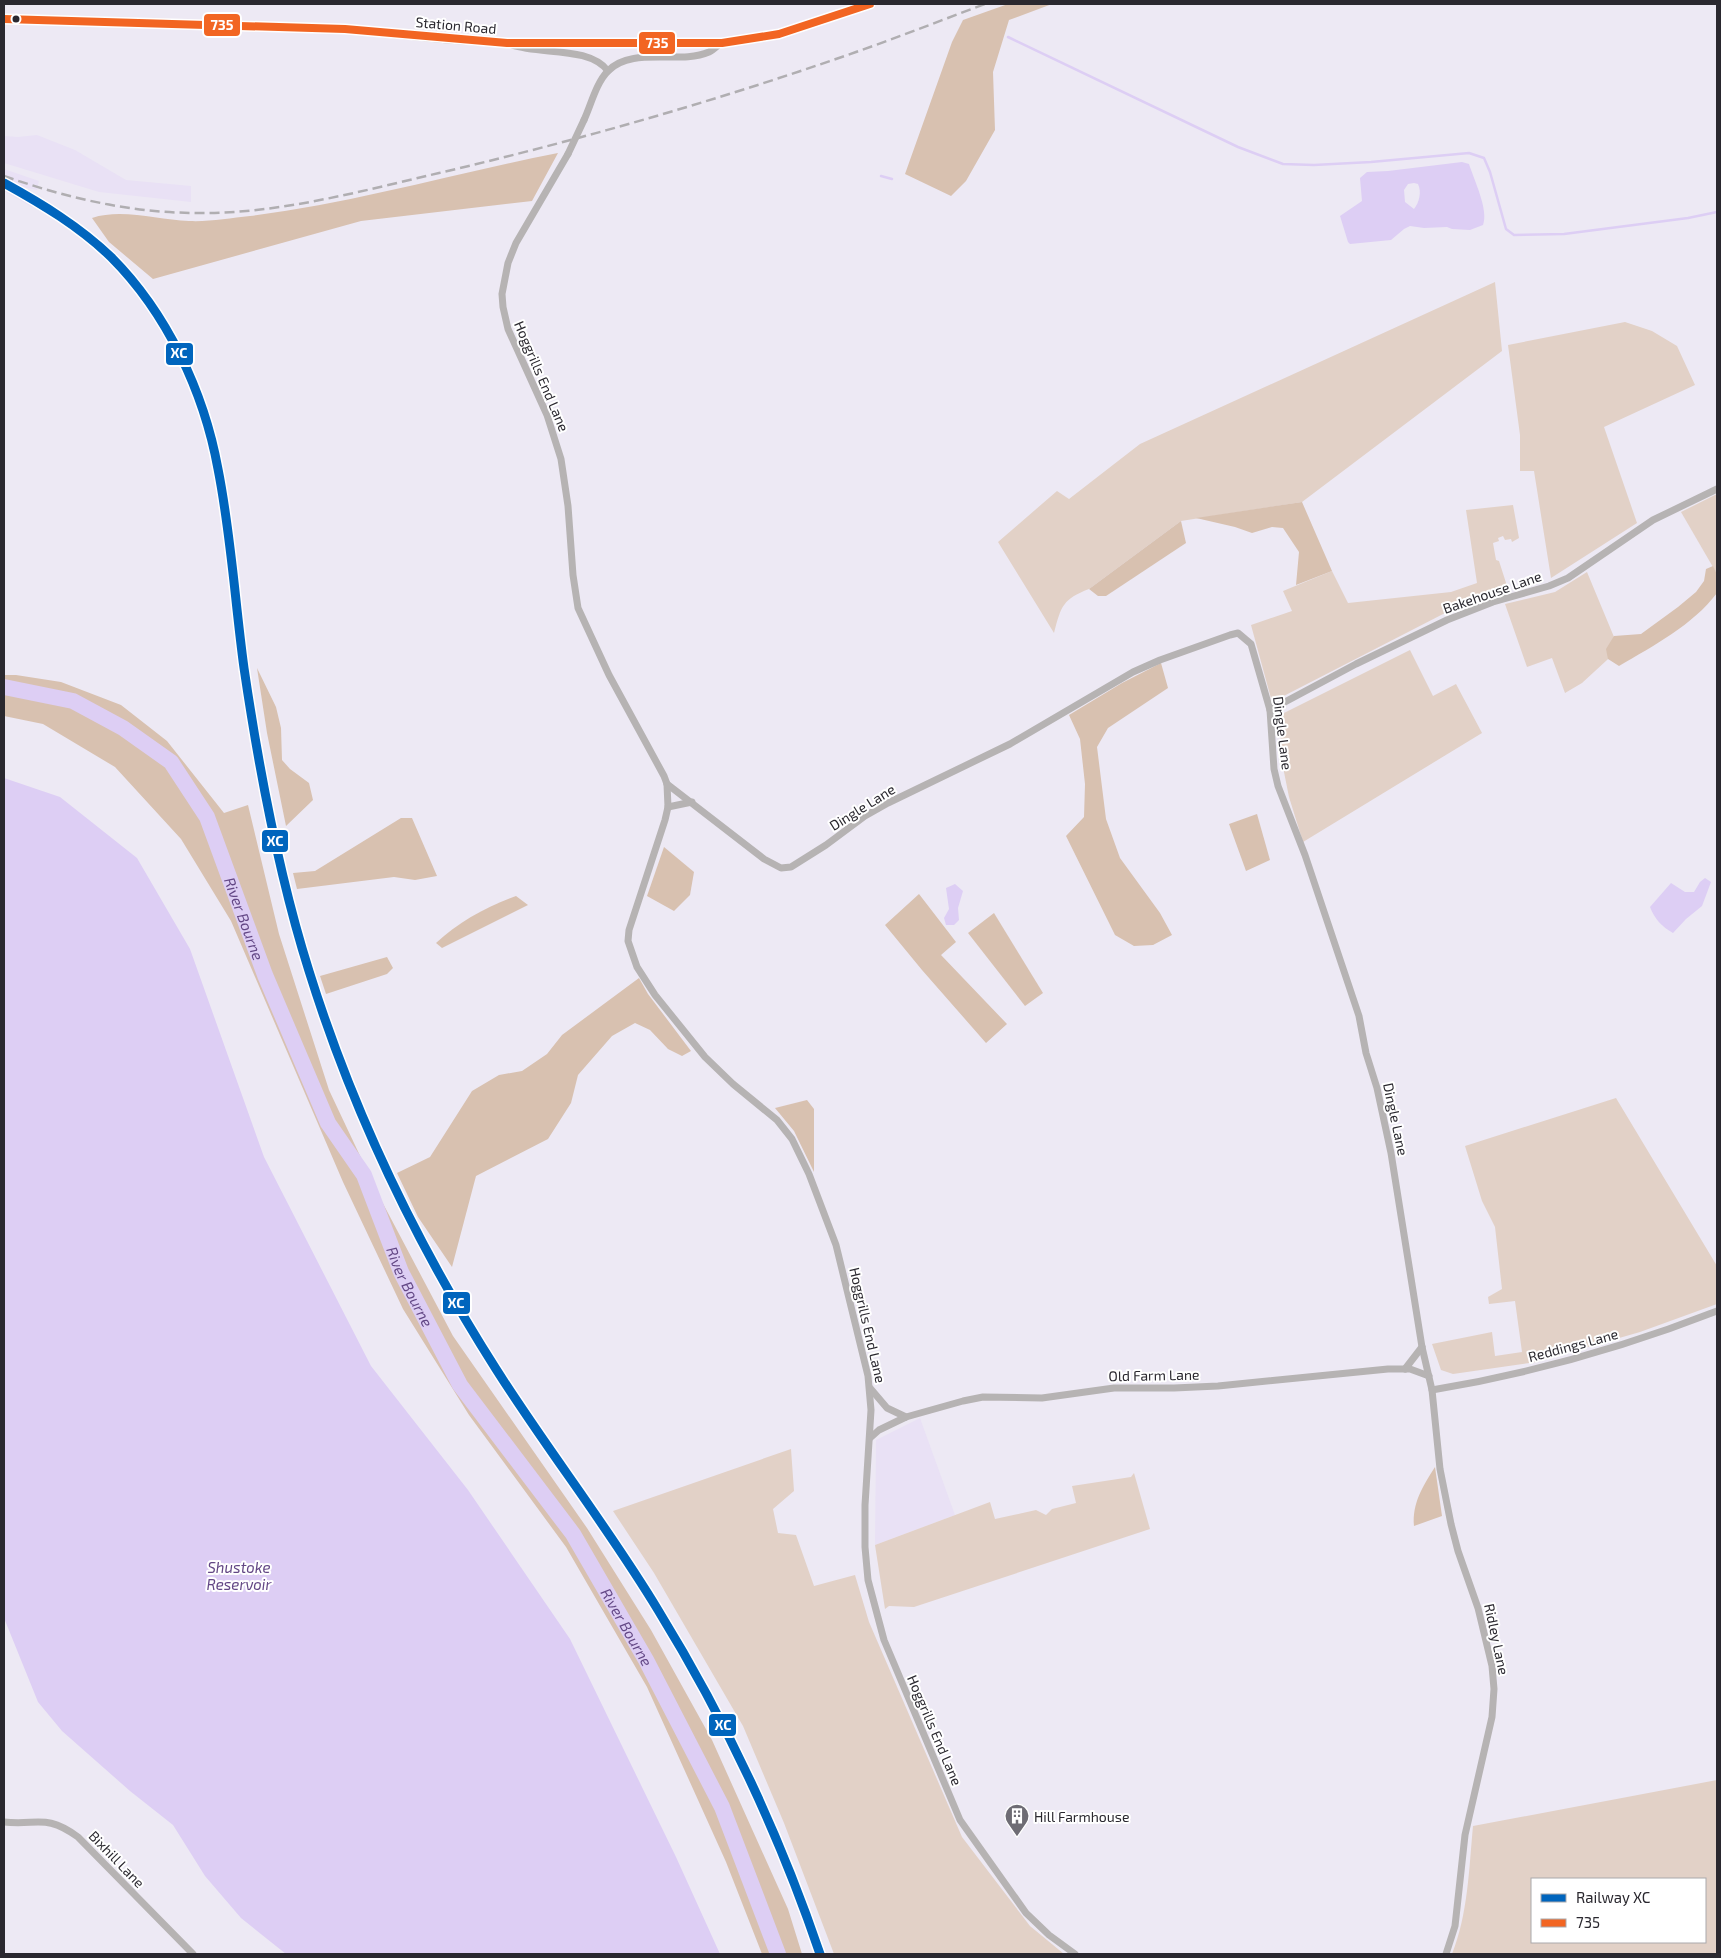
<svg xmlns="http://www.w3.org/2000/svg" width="1721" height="1958" font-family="'Exo 2',sans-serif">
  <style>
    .built { fill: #e9e1f5 }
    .green { fill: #e2d1c7; fill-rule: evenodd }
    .forest { fill: #d8c1b0 }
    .water { fill: #ddcef4; fill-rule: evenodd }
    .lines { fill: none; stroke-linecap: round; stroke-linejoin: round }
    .stream { stroke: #ddcef4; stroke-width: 2.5 }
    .river { stroke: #ddcef4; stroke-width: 16 }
    .minor { stroke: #b6b3b3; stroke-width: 7 }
    .tertiary { stroke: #b6b3b3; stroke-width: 9 }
    .rail { stroke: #b0aeb1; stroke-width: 2.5; stroke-dasharray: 10 5; stroke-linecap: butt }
    .minor-bridge { stroke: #b6b3b3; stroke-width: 7 }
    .bus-1-casing { stroke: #fff; stroke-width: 11 }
    .bus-1 { stroke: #f26522; stroke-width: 8 }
    .rail-1-casing { stroke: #fff; stroke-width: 12 }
    .rail-1 { stroke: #0065bd; stroke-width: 9 }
    .bus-dot { fill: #2a282f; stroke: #fff; stroke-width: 2 }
    .labels { text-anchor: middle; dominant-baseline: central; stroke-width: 4; stroke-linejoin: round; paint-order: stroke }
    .street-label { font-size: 14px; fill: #2a282f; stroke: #fff }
    .poi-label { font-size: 14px; fill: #2a282f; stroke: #fff; text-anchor: start }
    .water-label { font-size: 15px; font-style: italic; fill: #634785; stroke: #fff }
    .line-badge { stroke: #fff; stroke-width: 2 }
    .badge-label { font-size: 14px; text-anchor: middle; font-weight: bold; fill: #fff }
  </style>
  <rect width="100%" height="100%" fill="#ede9f4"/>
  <g class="built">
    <path d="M37 135 75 150 126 180 191 186V202L99 192 4 163V136L18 137Z"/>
    <path d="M4 169 39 181 37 190 13 185 36 198 32 207 4 191Z"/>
    <path d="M920 1418 955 1515 875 1545 876 1440Z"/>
  </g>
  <g class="green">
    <path d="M1495 282 1502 351 1302 502 1181 521 1089 589C1063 599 1061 606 1054 633L998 542 1057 491 1069 499 1140 444Z"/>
    <path d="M1625 322 1652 331 1677 346 1695 385 1604 427 1637 523 1551 578 1534 471H1520V435L1508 345Z"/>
    <path d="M1717 494V574L1681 512Z"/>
    <path d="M1513 505 1519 538 1512 542 1511 539 1505 540 1503 536 1498 538 1499 541 1493 543 1496 560 1499 561 1508 589 1447 612 1272 702 1251 625 1292 611 1283 591 1332 571 1348 603 1451 592 1477 583 1466 510Z"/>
    <path d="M1587 572 1619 649 1582 683 1565 693 1552 658 1527 667 1505 604 1555 592Z"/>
    <path d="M1410 650 1433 696 1456 684 1482 733 1303 842 1289 797 1280 752 1282 714Z"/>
    <path d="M1616 1098 1717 1266V1304L1640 1332 1536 1362 1453 1374 1441 1370 1432 1344 1492 1332 1495 1356 1522 1352 1515 1301 1489 1304 1488 1297 1502 1289 1495 1227 1482 1201 1465 1146Z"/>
    <path d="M791 1449 794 1491 773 1509 778 1533 796 1535 814 1586 855 1575 869 1622 962 1837 1030 1926 1064 1954H834L784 1823 743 1726 654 1573 613 1511Z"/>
    <path d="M1134 1473 1150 1529 914 1607 889 1606 885 1609 875 1545 990 1502 995 1519 1036 1510 1046 1515 1052 1509 1076 1503 1072 1486 1131 1477Z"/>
    <path d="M1717 1780V1954H1452C1468 1914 1469 1869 1473 1826ZM1532 1879H1705V1942H1532Z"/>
  </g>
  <g class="forest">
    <path d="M1008 4H1052L1009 20 993 72 995 130 966 181 951 196 905 174 952 42 963 20Z"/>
    <path d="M558 153 532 201 361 221 153 279 109 242 92 218C122 208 158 220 189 221 209 222 230 218 250 216 354 203 455 173 558 153Z"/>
    <path d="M1302 502 1332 571 1296 585 1299 552 1283 528 1272 527 1252 533 1235 527 1196 518Z"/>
    <path d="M1181 521 1186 543 1106 596H1098L1089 589Z"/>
    <path d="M1713 566 1717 574V593C1693 625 1653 646 1619 666L1608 659 1606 649 1614 636 1641 634 1678 607 1696 592 1704 581 1706 569Z"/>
    <path d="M1161 663 1168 688 1108 728 1097 747 1106 819 1120 858 1160 913 1172 935 1153 945 1134 946 1115 935 1066 836 1084 817 1085 784 1080 739 1069 715 1122 683Z"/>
    <path d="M257 668 276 707 281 728 282 760 290 769 309 783 313 800 286 826 267 733Z"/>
    <path d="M4 675H16L61 682 121 705 167 741 224 813 248 805 279 934 329 1090 379 1196 453 1336 587 1528 651 1630 712 1740 788 1909 802 1954H762L726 1862 647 1687 566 1547 469 1415 403 1309 343 1182 231 921 181 839 115 767 43 724 4 716Z"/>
    <path d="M1257 814 1270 860 1246 871 1229 824Z"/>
    <path d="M401 818H412L437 876 415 880 394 877 297 889 293 873 315 871Z"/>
    <path d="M664 847 694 872 690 895 674 911 647 896Z"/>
    <path d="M919 894 956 942 941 955 1007 1024 986 1043 922 970 885 925Z"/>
    <path d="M516 896 528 905 442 948 436 943C458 922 488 906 516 896Z"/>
    <path d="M994 913 1043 993 1025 1006 968 933Z"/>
    <path d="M387 957 393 968 387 974 326 994 320 976Z"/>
    <path d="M639 978 648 994 691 1051 682 1056 668 1049 650 1030 635 1023 612 1036 578 1075 571 1103 548 1139 476 1176 452 1267 418 1217 397 1173 430 1157 472 1091 499 1075 522 1071 547 1054 562 1035Z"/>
    <path d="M807 1100 814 1109V1172L794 1131 775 1108Z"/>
    <path d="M1435 1467 1442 1516 1414 1526C1412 1503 1423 1486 1435 1467Z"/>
  </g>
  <g class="water">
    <path d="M1462 162 1469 164C1474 180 1489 210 1483 225L1470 230 1452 229 1447 227 1424 228 1410 226 1404 229 1391 240 1350 244 1348 242 1340 216 1362 201 1360 178 1367 172 1388 171ZM1414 183 1418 184C1422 192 1419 203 1414 209L1405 202 1404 190 1408 184Z"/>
    <path d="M4 778 60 797 137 858 190 949 264 1157 371 1366 468 1490 570 1639 676 1857 720 1954H286L241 1918 205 1876 173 1825 130 1791 62 1731 38 1702 4 1618Z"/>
    <path d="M1705 878 1711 882 1702 906 1686 919 1673 933C1662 927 1654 918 1650 907L1671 883 1685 892H1694L1700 882Z"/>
    <path d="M955 884 963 891 958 908 959 920 954 925H946L944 918 949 909 946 888Z"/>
  </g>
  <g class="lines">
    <g class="stream">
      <path d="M1008 37 1238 147 1283 164 1314 165 1371 162 1469 153 1484 158 1490 172 1506 229 1514 235 1564 234 1688 218 1717 212"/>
      <path d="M881 176 892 179"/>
    </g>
    <path class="river" id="s1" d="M4 687 73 701 123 728 171 762 207 817 265 975 328 1123 364 1175 401 1272 460 1385 573 1534 646 1660 722 1807 778 1954"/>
    <g class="minor">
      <path d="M512 45C541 55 589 46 608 71"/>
      <path d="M584 120C591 105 596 83 608 71 632 46 679 65 709 52 713 50 717 46 721 43"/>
      <path d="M568 154 516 243 508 263 502 294 503 307 508 329 547 415 561 459 568 506 573 575 578 608 609 675 664 776 667 784 668 807 665 820 629 930 628 941 637 967 655 995 705 1057 733 1084 777 1120 792 1139 809 1174 836 1245 868 1376 871 1410 865 1505V1547L868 1580 884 1640 960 1820 1026 1913 1049 1935 1075 1954"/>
      <path d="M1270 710 1356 664 1447 620 1493 602 1549 586 1568 578 1653 520 1717 489"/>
      <path d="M667 784 764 859 781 868 791 867 826 845 865 816 888 803 1010 744 1133 672 1160 660 1230 635 1238 633 1251 644 1270 710 1274 769 1278 786 1305 855 1359 1016 1366 1053 1377 1088 1391 1153 1422 1347 1432 1390 1440 1469 1451 1524 1458 1551 1478 1608 1492 1666 1494 1689 1492 1717 1465 1835 1455 1926 1446 1954"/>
      <path d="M668 807 692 802"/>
      <path d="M1405 1369 1422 1347"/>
      <path d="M870 1388 887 1408 906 1417"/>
      <path d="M1432 1390C1529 1374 1625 1347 1717 1311"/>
      <path d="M870 1438 879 1430 906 1417 963 1401 983 1397 1042 1398 1114 1388H1174L1218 1386 1388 1369H1410L1429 1376"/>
      <path d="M4 1822C37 1826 45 1813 78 1837L193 1954"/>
    </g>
    <path class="tertiary" d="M4 19 345 29 448 39 507 43H722L779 34 870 4"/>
    <path class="rail" d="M4 176C67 198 131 213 198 213 278 214 362 191 439 173 580 140 719 100 856 52 899 37 942 20 985 4"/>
    <path class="minor-bridge" d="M568 154 584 120"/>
    <defs>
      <path id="bus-1" d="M4 19 345 29 507 43H722L779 34 870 4"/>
    </defs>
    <use href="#bus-1" class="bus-1-casing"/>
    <use href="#bus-1" class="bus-1"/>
    <defs>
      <path id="rail-1" d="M4 183C42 204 80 227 111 257 167 313 204 392 218 469 231 534 235 602 244 668 259 770 278 873 309 971 353 1112 417 1245 496 1369 548 1451 608 1527 658 1610 725 1719 779 1833 820 1954"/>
    </defs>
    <use href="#rail-1" class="rail-1-casing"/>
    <use href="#rail-1" class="rail-1"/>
  </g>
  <defs>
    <symbol id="building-pin" viewBox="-11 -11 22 30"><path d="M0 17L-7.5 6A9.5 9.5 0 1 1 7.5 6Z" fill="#6e6c74" stroke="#fff"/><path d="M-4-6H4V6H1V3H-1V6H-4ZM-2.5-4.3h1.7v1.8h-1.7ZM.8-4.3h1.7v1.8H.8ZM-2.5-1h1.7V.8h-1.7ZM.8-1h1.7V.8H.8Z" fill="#fff"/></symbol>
  </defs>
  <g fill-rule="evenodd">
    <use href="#building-pin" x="1003" y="1802" width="28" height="38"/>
  </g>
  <circle class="bus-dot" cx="16" cy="19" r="4.5"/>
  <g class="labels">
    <g class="street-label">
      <text transform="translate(456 25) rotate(5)">Station Road</text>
      <text transform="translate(542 376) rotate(67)">Hoggrills End Lane</text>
      <text transform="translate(1492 592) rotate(-19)">Bakehouse Lane</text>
      <text transform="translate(1283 733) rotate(83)">Dingle Lane</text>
      <text transform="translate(862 807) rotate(-32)">Dingle Lane</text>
      <text transform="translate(1396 1119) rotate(78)">Dingle Lane</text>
      <text transform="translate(868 1325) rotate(77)">Hoggrills End Lane</text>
      <text transform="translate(1573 1345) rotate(-15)">Reddings Lane</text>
      <text transform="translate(1154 1375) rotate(-1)">Old Farm Lane</text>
      <text transform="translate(1497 1639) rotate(78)">Ridley Lane</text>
      <text transform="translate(935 1730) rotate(67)">Hoggrills End Lane</text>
      <text transform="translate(117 1859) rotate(46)">Bixhill Lane</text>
    </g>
    <g class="poi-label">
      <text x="1034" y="1816">Hill Farmhouse</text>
    </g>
    <g class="water-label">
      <text stroke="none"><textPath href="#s1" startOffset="360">River Bourne</textPath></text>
      <text stroke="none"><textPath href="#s1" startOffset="765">River Bourne</textPath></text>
      <text x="239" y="1567">Shustoke<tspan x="239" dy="17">Reservoir</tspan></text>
      <text stroke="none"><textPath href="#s1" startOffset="1170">River Bourne</textPath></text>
    </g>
  </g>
  <g class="line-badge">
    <rect x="203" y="13" width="38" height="24" rx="5" fill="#f26522"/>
    <rect x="638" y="31" width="38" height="24" rx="5" fill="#f26522"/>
    <rect x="165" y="342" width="29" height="24" rx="5" fill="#0065bd"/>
    <rect x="261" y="829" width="28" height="24" rx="5" fill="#0065bd"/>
    <rect x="442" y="1291" width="29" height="24" rx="5" fill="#0065bd"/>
    <rect x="708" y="1713" width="29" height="24" rx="5" fill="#0065bd"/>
  </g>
  <g class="badge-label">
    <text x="222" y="30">735</text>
    <text x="657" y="48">735</text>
    <text x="179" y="358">XC</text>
    <text x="275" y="846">XC</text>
    <text x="456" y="1308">XC</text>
    <text x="723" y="1730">XC</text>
  </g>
  <rect width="1721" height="1958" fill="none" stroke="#2a282f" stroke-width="10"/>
  <rect x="1531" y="1878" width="175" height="65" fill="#ffffff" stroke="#aaa9ac"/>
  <rect x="1541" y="1894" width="25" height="8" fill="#0065bd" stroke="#aaa9ac"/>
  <text x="1576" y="1903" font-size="15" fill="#2a282f">Railway XC</text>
  <rect x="1541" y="1919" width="25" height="8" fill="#f26522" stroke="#aaa9ac"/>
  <text x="1576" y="1928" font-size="15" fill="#2a282f">735</text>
</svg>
